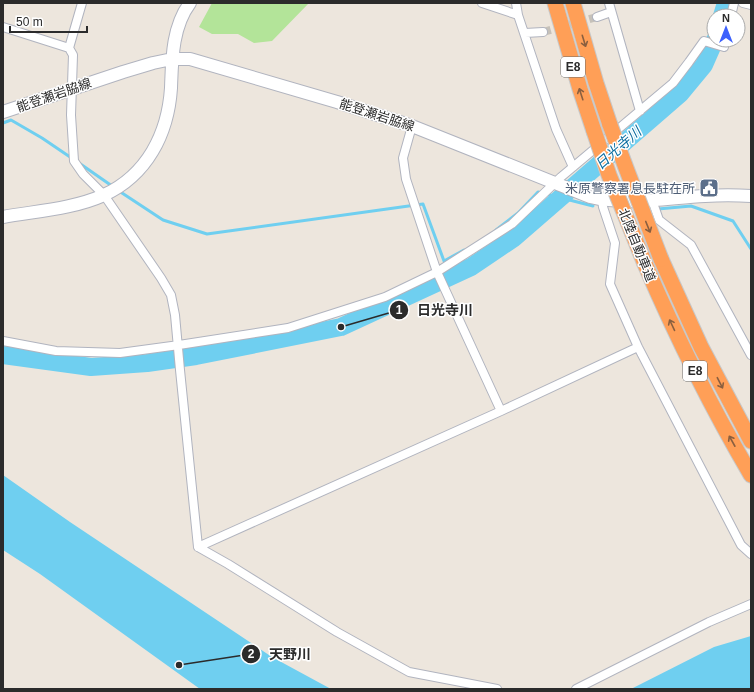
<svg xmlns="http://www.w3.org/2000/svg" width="754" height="692" viewBox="0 0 754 692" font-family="Arial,'Noto Sans JP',sans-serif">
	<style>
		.green { fill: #b3e499 }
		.water { fill: #6fcff0 }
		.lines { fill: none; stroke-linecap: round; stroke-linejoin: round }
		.stream { stroke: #6fcff0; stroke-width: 3 }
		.river { stroke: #6fcff0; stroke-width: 18 }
		.street-tunnel { stroke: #c6c1b9; stroke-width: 8; stroke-dasharray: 8 4; stroke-linecap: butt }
		.street-casing { stroke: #b1b4bf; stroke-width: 10 }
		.secondary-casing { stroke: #b1b4bf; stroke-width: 14 }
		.highway-casing { stroke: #c8c8c8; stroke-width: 17 }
		.street { stroke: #fff; stroke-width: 8 }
		.secondary { stroke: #fff; stroke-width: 12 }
		.highway { stroke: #ff9f57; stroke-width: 15 }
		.highway-bridge-casing { stroke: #c8c8c8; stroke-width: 17; stroke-linecap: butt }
		.highway-bridge { stroke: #ff9f57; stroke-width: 15 }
		.oneway { stroke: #8a5f3f }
		.labels { text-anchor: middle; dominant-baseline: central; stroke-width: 3; stroke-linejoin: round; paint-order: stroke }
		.shield { fill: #fff; stroke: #6b6b6b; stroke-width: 1 }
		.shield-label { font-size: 12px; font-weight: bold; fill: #2b2b2b }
		.street-label { font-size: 13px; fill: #2b2b2b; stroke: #fff }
		.service-label { font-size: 13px; fill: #4e5e75; stroke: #fff; text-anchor: end }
		.water-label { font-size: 14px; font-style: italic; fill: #0c6d9f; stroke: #fff }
		.leader { fill: none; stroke: #2b2b2b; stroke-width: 1.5 }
		.callout-dot { fill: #2b2b2b; stroke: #fff; stroke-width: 1.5 }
		.mark-label { font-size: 12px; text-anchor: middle; font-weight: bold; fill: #fff }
		.callout-label { font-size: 14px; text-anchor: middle; font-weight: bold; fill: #2b2b2b; stroke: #fff; stroke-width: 3; stroke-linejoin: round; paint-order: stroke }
	</style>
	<rect width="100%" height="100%" fill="#ede6dd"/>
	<path class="green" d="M212,3h97l-37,38 -18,2 -16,-9h-26l-13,-7z"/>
	<path class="water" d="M3,475l67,47 202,135 59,32h-131l-160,-115 -37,-24z
		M751,636v53h-120l83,-42z"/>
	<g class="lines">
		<path class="stream" d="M3,123l8,-3 31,18 31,21
			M79,163l33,23
			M119,191l44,29 44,14 216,-30 21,57 20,-11
			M658,209l33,-3 42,15 18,28
			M496,230l22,-17 20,-21 55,14"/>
		<path class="river" d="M722,16l4,-13
			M3,355l88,12 56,-4 49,-7 145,-29 130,-60 43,-29 166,-144 24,-29 11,-25"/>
		<path class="street-tunnel" d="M543,32l54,-15"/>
		<g class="street-casing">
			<path id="street" d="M482,3l36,12
				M516,3l2,12 38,114 17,38
				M609,3l31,108
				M743,3l8,2
				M731,16l3,-13
				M597,17l14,-5
				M3,27l66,21 4,7 -2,60 3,46 9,13 21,21 57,83 10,17 4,20 5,55 18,177 30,17 109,68 72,40 88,17
				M525,33l18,-1
				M69,48l13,-45
				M412,126l-9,32 3,21 31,93 64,139
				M602,200l1,7 12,36 -5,41 28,63 103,198 10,9
				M652,200l7,20 32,25 60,110
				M3,341l53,10 64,2 59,-8 109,-17 97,-31 52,-25 75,-48 49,-47 112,-94 16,-21 15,-21 20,6 1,-7
				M198,547l303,-136 137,-64
				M576,689l133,-67 42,-18"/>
		</g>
		<g class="secondary-casing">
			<path id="secondary" d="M3,112l120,-40 30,-9 19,-4h18l147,43 75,24 178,71c38,9 77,1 115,-1 15,-1 31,-1 46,0
				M3,217c33,-6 70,-8 101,-22 43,-20 64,-61 67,-107 1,-28 1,-61 19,-85"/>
		</g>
		<g class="highway-casing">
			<path id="highway" d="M555,3l25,86 14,42
				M573,3l23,80 14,42
				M661,259l40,88 50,94
				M645,264c31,72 66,143 106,211"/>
		</g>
		<use href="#street" class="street"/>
		<use href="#secondary" class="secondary"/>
		<use href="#highway" class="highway"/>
		<g class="highway-bridge-casing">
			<path id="highway-bridge" d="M610,125l16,43 35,91
				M594,131l15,44 36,89"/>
		</g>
		<use href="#highway-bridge" class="highway-bridge"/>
	</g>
	<defs><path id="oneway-shaft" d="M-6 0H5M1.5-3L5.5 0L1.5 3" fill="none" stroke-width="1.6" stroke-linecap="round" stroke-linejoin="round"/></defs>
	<g class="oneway">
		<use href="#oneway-shaft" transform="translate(584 41) rotate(73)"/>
		<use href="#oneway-shaft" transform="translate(581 94) rotate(-108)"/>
		<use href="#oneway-shaft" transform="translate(648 227) rotate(68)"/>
		<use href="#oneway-shaft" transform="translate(672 325) rotate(-115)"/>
		<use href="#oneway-shaft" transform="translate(720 383) rotate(63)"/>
		<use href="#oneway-shaft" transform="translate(732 441) rotate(-119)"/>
	</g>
	<defs>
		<g id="civic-square" transform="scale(1)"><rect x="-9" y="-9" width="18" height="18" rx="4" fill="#5c6f8a" stroke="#fff"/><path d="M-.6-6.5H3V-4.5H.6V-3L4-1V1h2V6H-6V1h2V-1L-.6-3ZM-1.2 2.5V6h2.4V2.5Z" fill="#fff"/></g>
	</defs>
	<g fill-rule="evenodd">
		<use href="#civic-square" x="709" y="188"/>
	</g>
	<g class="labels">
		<g class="shield">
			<rect x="561" y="57" width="24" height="20" rx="3"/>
			<rect x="683" y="361" width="24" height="20" rx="3"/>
		</g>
		<g class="shield-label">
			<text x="573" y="67">E8</text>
			<text x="695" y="371">E8</text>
		</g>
		<g class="street-label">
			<text transform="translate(54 95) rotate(-19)">能登瀬岩脇線</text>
			<text transform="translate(377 115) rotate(18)">能登瀬岩脇線</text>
			<text transform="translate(637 245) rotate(68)">北陸自動車道</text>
		</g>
		<g class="service-label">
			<text x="695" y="188">米原警察署息長駐在所</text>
		</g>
		<g class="water-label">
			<text transform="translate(618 148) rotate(-41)">日光寺川</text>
		</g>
	</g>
	<path class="leader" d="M341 327L399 310M179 665L251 654"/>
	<g class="callout-dot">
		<circle cx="341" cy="327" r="4"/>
		<circle cx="179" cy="665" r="4"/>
		<circle cx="399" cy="310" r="10"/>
		<circle cx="251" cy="654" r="10"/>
	</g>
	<g class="mark-label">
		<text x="399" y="314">1</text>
		<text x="251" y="658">2</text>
	</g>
	<g class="callout-label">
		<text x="445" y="315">日光寺川</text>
		<text x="290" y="659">天野川</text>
	</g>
	<rect width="754" height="692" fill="none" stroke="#2b2b2b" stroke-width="8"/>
	<g transform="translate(726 28)"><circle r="19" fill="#ffffff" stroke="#aaaaaa"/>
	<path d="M0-3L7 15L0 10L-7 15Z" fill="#3c60fc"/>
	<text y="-6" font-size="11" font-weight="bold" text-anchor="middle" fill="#2b2b2b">N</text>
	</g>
	<path d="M10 26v6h77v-6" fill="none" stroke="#2b2b2b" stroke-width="2"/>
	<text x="16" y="26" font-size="12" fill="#2b2b2b" stroke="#ffffff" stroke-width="3" paint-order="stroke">50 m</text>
</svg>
